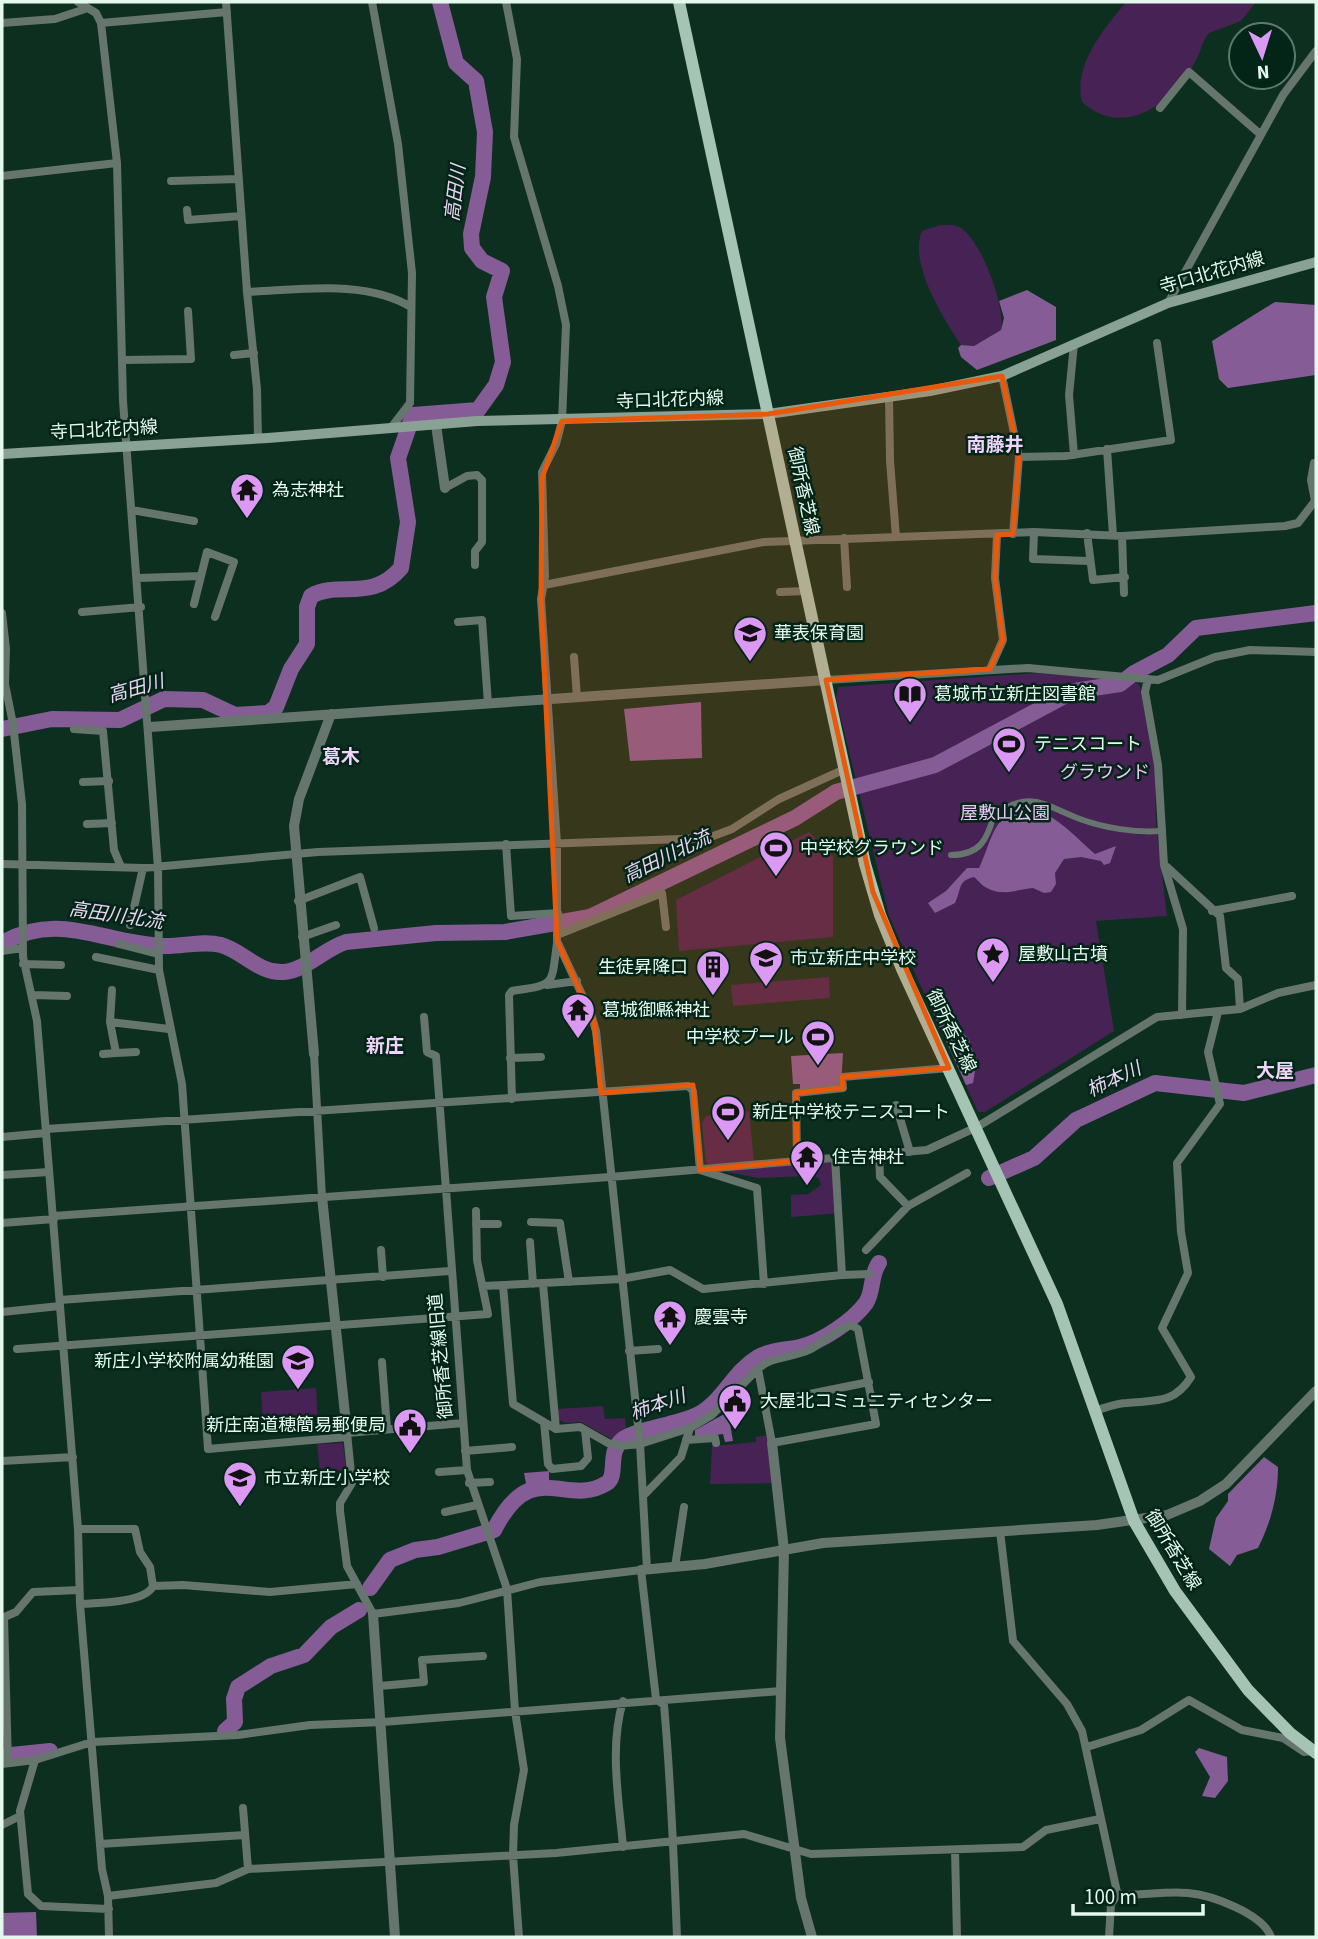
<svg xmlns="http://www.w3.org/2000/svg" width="1318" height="1939" viewBox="0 0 1318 1939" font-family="'Source Sans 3','Noto Sans JP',sans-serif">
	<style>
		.green { fill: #472254 }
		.water { fill: #855c95 }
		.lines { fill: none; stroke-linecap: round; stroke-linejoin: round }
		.river { stroke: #855c95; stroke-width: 16 }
		.pedestrian { stroke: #66756d; stroke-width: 6 }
		.minor { stroke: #66756d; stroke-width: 8 }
		.tertiary { stroke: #66756d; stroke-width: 10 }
		.secondary { stroke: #8aa295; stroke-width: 10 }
		.primary { stroke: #a5c4b4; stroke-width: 12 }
		.marked { fill: #e8590c; fill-opacity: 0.2; stroke: #e8590c; stroke-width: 5; stroke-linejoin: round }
		.labels { text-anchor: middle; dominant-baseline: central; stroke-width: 5; stroke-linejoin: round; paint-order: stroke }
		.street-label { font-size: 18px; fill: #e5f8ee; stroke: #022517 }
		.poi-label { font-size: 18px; fill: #e5f8ee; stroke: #022517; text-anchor: start }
		.park-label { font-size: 18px; fill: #eac6f7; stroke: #022517 }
		.water-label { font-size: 19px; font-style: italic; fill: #ebd3f4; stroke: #022517 }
		.neighbourhood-label { font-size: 19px; font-weight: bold; fill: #f0d4fb; stroke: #022517 }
	</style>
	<rect width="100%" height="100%" fill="#0c2f20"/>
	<path class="green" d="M1126,2h130l-15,19 -32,12c-7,8 -8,19 -14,29 -22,41 -71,78 -113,40 -9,-38 22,-73 44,-100z
		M940,225c5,0 12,-1 17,1 23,8 49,82 44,104l-27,16 -13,-1c-18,-27 -53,-83 -39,-114z
		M1036,673l100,8 4,6 15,81 1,56 11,92 -71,5 18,110 -129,81h-7l-89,-196 -53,-218 2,-11z
		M809,832l24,24v81l-154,14 -3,-51z
		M829,977l1,21 -97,8 -2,-21z
		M749,1111l5,51 -43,4 -5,-4 -4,-39 4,-7z
		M839,1160l3,53 -51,4v-22l17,-1 13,-9 -2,-7 -7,-2 -54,2 -32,-6 -1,-3z
		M316,1388l2,36 -7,1v7l-21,1 -1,-11 -26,2 -2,-32z
		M603,1406l2,13 20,-1 1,12 -15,9 -30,-17 -16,1 -7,-4v-10z
		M769,1435l6,48 -65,1 2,-38 44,-4v-5z
		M343,1443l4,35 -26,2 -4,-36z"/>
	<path class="water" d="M1027,290l29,17v33l-79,30 -16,-13 -3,-9 3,-3 13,1 27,-16 3,-12 -5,-17z
		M1275,302l41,3v70l-88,13 -9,-9 -7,-38z
		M701,702l1,56 -72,3 -6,-52z
		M1023,807c32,5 49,27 72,47l21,-8 -6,17 -6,2 -3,-4 -20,-4 -17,2 -9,14 1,11 -5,8 -7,1 -11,-5c-15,1 -30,9 -46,0 -5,-2 -8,-7 -13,-11 -17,4 -12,12 -19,26l-20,10 -7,-10 18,-12 21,-23h12c13,-27 13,-52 44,-61z
		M932,1010h5l32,29 5,18 -10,6 11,8 -2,12 -7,2z
		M843,1053l-2,34 -41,3v-6h-7l-2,-28z
		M728,1412l5,29 -8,1 -2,-8 -28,4v-8z
		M1264,1457l14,10c0,29 -7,55 -20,81l-21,7 -7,11 -21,-17 7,-31 12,-17v-7z
		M549,1471v11l-22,7 -3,-16z
		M1199,1748l28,9 1,24 -13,17 -13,-2 8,-19 -15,-25z
		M36,1912l1,25h-35v-24z"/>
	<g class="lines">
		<path class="river" d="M2,729l50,-10 68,1 44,-21 39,1 32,15 33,-2 8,-6 15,-38 16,-25v-37l4,-11c28,-16 60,7 90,-28l7,-46 -10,-64 15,-43 65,-5 18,-25 7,-23 -9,-65 8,-26 -20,-10 -10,-13 -1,-14 12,-57 2,-45 -9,-51 -20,-18 -16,-61
			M2,943c58,-33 102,1 161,3 19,1 39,-6 58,-1 22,6 38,29 63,27 22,-2 40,-23 62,-30l90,-9 69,-1 85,-15 205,-99 41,-26 99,-27 139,-74 46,-7 14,-11 34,-18 28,-27 120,-15
			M989,1178l45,-20 42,-38 79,-37 89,10 72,-18
			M370,1588l20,-28 25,-10 23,-3 56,-17c39,-76 71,-21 113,-47 11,-7 0,-31 15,-43 11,-10 54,-15 75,-25 26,-13 36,-43 61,-58 12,-7 29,-7 42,-10 21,-5 53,-26 66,-44 8,-12 4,-28 13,-40
			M225,1731l10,-9 -1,-23 4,-12 33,-21 33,-11 27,-28 28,-17
			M2,1756l48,-5"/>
		<path class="pedestrian" d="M988,806l6,9c37,-26 49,-10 86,4 24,9 56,14 81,12
			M951,855c29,0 36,-15 43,-40"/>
		<path class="minor" d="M78,2l18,11 5,10 16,140 6,238 35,467 1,102 23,114 26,365 139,-12
			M226,2l21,290 10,97 1,50
			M372,2l26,142 14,129 -2,130 -20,26
			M506,2l11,57 -3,78 44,149 8,39 -4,96 -6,23 -14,28 3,105 -4,22 16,245v97l34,73 5,17 44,413 7,125
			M2,23l53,-4 33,-11
			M101,23l126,-11
			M1160,108l29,-36 71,62
			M2,176l115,-13
			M171,181l67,-2
			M187,210l1,10 53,-4
			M247,292c52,-2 118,-13 164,15
			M1168,303l115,-208 33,-44
			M1074,344l-5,51 5,60
			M234,355l20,-2
			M123,360l68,-1 -3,-48
			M1002,376l17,81 -6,77
			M889,396l1,65 6,76
			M1107,449l6,86
			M1019,457l46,-1 106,-16 -14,-97
			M445,488l22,-12 10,-1 5,5v62l-7,9v14
			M132,510l62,11
			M1034,532l-1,27 56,2
			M1087,533l6,47 32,-3
			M1122,536l2,57
			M844,538l3,49
			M138,578l63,-2
			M544,585l220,-43 270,-10 88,4 163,-10 13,-3 17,-22 -4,-21 3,-17
			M780,592l26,-1
			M194,604l13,-52 27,10 -19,55
			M82,612l59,-5
			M2,613l4,36 -1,35 8,40 9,80 1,153 14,64 41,508 2,75 22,265 6,27 1,41
			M458,622l24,-2 6,84
			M574,657l3,40
			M990,669l13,-29 -8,-62 2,-43
			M1148,679l-3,13 13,73 6,100 19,64 -1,86
			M826,680l202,-12 130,12 57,-23 35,-7 66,2
			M74,729l29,2 11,119 7,17
			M83,782l26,-1
			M87,824l25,-1
			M506,844l5,72 47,-3
			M2,864l141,4 175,-16 390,-14 24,-9 47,-30 66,-30
			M1167,867l53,49 6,52 12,11 2,30
			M298,901l62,-24 14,51
			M1212,911l80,-15
			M130,925l13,-57
			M557,935l105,-42 4,34
			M302,937l34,-12
			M119,944l39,10
			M2,951l20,-3
			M96,957l63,13
			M23,964l38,1
			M547,985l30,-4
			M112,990l-2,32 59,7
			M33,995l34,1
			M424,1017l3,35 9,4 31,414 40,119 8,122 9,59 -10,55 -1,31 6,81
			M110,1022l6,31 20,-1
			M103,1054l13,-1
			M314,1054l8,143
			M510,1058l31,-1
			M512,1099l-3,-104 3,-4c44,-7 39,-4 45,-48
			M896,1105l14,47
			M46,1129l642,-43 5,5 7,79 57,18 7,96
			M2,1137l44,-4
			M879,1155l1,22 28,29
			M797,1161l-1,-68 47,-5 -1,-11 107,-9
			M2,1175l47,-3
			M53,1216l557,-39 317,-27 50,-23 180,-110 83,-8 38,-16 38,-8
			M531,1222l29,1 9,59
			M2,1223l52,-4
			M476,1224h22
			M530,1242l3,42
			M381,1250l2,27
			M866,1250l42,-44 59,-33
			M842,1275l28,-1
			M543,1284l13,145
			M503,1285l10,119 43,25 24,-2 28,16 12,3 20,-2 50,-16 22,-13 46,-46 14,74 104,-19 -18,-95 -7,-4c-16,5 -27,17 -42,25 -17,8 -38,6 -51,19
			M483,1286l138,-7 49,-9 33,19 139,-14 -7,-117
			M60,1300l390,-29
			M2,1312l58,-6
			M17,1349l471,-35 -11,-54 -1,-49
			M629,1351l29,-2
			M382,1362l5,67
			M765,1403l104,-21
			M1094,1411c11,-3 23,-8 33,-8 29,-3 47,1 64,-26l-29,-49 26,-55 -7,-41 -4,-69 43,-59 -12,-52 10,-40
			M544,1422l4,42 4,5 29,-3 7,-8 -3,-28
			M463,1423l-116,10 5,50 -12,20v8l7,55 26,48 86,-11 81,-21 101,-12 15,129 8,6c7,77 10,155 13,232
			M686,1440l29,-2 1,5
			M465,1451l47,-4
			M2,1461l71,-4
			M439,1472l28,-2
			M469,1483l21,-1
			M645,1494l36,-37 9,-29
			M445,1512l32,-7
			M78,1529h57l5,23 10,15 3,19 30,-1 87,7 87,-8
			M1000,1531l13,110 54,63 15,27 35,161 5,3c22,0 45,-4 66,-2 24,2 75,21 83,44
			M675,1567l9,-60
			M80,1604c17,-1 65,-1 73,-18
			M2,1618l14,-6 17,-20 46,-2
			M4,1618l4,145
			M380,1686l44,-4 -2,-22 61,-4
			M1087,1747l54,-17 48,-30 53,30 41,8 21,14 8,-1
			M35,1760l-15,51 8,83 13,12 68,3
			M2,1764l33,-4 57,-18 146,-7 72,-10 73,-3 398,-31
			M243,1808l5,61
			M2,1825l18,-9
			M100,1844l145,-9
			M623,1847c-4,-47 -14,-100 0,-146
			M955,1850l2,87
			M108,1896l108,-13 32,-14 308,-16 188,-19 67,20 212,-7 23,-17 54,-11
			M1109,1937l2,-33 8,-11"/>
		<path class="tertiary" d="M436,425l9,63
			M150,727l676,-47
			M314,1054l-20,-228 5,-27 32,-85
			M322,1197l25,236
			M772,1443l12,107 -4,188 21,160 11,39
			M641,1570l64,-6 118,-21 274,-18 70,-10 33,-14 26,-17 90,-93
			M373,1614l22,323"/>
		<path class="secondary" d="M2,454l266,-16 209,-17 291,-7 162,-23 72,-15 166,-73 148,-41"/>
		<path class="primary" d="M679,2l186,862 15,51 22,54 155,335 77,217 41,70 73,99 42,43 26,20"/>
	</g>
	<path class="marked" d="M1002,376l17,81 -6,77 -16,1 -2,43 8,62 -13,29 -164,11 47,212 76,176 -107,9 1,11 -47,5 1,68 -97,9 -7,-85 -92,8 -7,-71 -37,-81 -16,-342 1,-121 20,-57 206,-7z"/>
	<defs>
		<g id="temple-pin" transform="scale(1.75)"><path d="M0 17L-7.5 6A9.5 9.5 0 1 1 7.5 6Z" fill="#dc99f4" stroke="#022517"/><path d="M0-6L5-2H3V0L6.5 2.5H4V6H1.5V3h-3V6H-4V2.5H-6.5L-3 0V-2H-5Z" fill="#111"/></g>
		<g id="school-pin" transform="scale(1.75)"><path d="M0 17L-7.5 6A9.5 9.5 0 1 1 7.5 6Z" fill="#dc99f4" stroke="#022517"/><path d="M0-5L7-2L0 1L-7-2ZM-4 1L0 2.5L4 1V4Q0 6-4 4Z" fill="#111"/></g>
		<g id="library-pin" transform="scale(1.75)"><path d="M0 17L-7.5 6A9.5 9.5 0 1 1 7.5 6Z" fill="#dc99f4" stroke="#022517"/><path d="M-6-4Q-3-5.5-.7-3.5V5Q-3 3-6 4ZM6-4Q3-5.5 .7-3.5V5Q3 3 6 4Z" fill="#111"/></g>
		<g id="stadium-pin" transform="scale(1.75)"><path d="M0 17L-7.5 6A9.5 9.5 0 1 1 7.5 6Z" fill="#dc99f4" stroke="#022517"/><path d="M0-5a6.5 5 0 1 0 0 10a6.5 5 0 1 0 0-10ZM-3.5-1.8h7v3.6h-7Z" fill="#111"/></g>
		<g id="sight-pin" transform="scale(1.75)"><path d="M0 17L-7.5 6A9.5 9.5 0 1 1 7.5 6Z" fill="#dc99f4" stroke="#022517"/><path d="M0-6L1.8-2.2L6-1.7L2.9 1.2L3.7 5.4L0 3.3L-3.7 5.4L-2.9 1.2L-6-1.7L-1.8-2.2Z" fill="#111"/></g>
		<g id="building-pin" transform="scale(1.75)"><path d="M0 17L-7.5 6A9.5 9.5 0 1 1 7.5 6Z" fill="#dc99f4" stroke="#022517"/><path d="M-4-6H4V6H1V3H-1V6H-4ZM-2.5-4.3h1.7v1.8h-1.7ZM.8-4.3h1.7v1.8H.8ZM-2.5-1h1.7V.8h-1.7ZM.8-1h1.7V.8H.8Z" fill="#111"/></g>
		<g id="civic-pin" transform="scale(1.75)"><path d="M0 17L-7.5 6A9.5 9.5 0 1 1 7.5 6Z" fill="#dc99f4" stroke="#022517"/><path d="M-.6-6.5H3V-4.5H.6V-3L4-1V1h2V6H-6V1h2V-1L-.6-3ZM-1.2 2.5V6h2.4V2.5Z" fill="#111"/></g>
	</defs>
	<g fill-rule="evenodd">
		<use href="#temple-pin" x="247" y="490"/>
		<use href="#school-pin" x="750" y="633"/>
		<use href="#library-pin" x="910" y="694"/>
		<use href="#stadium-pin" x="1009" y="744"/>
		<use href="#stadium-pin" x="776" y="848"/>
		<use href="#sight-pin" x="993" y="954"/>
		<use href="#school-pin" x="766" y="958"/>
		<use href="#building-pin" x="713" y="967"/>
		<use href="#temple-pin" x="578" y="1010"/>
		<use href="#stadium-pin" x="818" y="1037"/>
		<use href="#stadium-pin" x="728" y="1112"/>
		<use href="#temple-pin" x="807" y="1157"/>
		<use href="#temple-pin" x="670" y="1317"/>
		<use href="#school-pin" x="298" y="1361"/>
		<use href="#civic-pin" x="735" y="1401"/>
		<use href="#civic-pin" x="410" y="1425"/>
		<use href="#school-pin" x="240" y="1478"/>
	</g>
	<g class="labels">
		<g class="street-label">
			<text transform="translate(1212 273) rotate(-16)">寺口北花内線</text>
			<text transform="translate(670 400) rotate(-2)">寺口北花内線</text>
			<text transform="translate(104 430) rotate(-3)">寺口北花内線</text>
			<text transform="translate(803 491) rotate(78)">御所香芝線</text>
			<text transform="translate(951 1031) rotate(64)">御所香芝線</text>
			<text transform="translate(441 1356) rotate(-95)">御所香芝線旧道</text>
			<text transform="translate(1173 1550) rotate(59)">御所香芝線</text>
		</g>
		<g class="poi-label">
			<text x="272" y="490">為志神社</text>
			<text x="774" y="633">華表保育園</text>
			<text x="934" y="694">葛城市立新庄図書館</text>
			<text x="1034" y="744">テニスコート</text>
			<text x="800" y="848">中学校グラウンド</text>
			<text x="1018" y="954">屋敷山古墳</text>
			<text x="790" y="958">市立新庄中学校</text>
			<text x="688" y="967" text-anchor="end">生徒昇降口</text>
			<text x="602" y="1010">葛城御縣神社</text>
			<text x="794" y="1037" text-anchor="end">中学校プール</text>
			<text x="752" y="1112">新庄中学校テニスコート</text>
			<text x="832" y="1157">住吉神社</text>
			<text x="694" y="1317">慶雲寺</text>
			<text x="274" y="1361" text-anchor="end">新庄小学校附属幼稚園</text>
			<text x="760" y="1401">大屋北コミュニティセンター</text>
			<text x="386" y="1425" text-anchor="end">新庄南道穂簡易郵便局</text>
			<text x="264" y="1478">市立新庄小学校</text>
		</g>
		<g class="park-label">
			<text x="1105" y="772">グラウンド</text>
			<text x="1005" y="813">屋敷山公園</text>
		</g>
		<g class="water-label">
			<text transform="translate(456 193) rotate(-83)">高田川</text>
			<text transform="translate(136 689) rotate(-16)">高田川</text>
			<text transform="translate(667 857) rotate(-26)">高田川北流</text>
			<text transform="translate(116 916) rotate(8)">高田川北流</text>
			<text transform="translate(1114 1080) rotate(-25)">柿本川</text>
			<text transform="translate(658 1405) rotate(-19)">柿本川</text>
		</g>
		<g class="neighbourhood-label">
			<text x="995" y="445">南藤井</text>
			<text x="341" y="757">葛木</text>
			<text x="385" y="1046">新庄</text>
			<text x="1275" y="1071">大屋</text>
		</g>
	</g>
	<rect width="1318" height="1939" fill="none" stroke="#e5f8ee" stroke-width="7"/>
	<g transform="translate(1262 56) rotate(176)"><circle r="33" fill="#022517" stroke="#5d796d" stroke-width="2"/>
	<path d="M0-5L12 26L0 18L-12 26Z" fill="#dc99f4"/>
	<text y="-10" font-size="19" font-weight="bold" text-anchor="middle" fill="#e5f8ee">N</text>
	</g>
	<path d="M1073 1904v10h130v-10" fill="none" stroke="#e5f8ee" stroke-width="3.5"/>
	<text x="1084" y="1904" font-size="21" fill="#e5f8ee" stroke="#022517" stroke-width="5" paint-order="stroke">100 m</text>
</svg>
